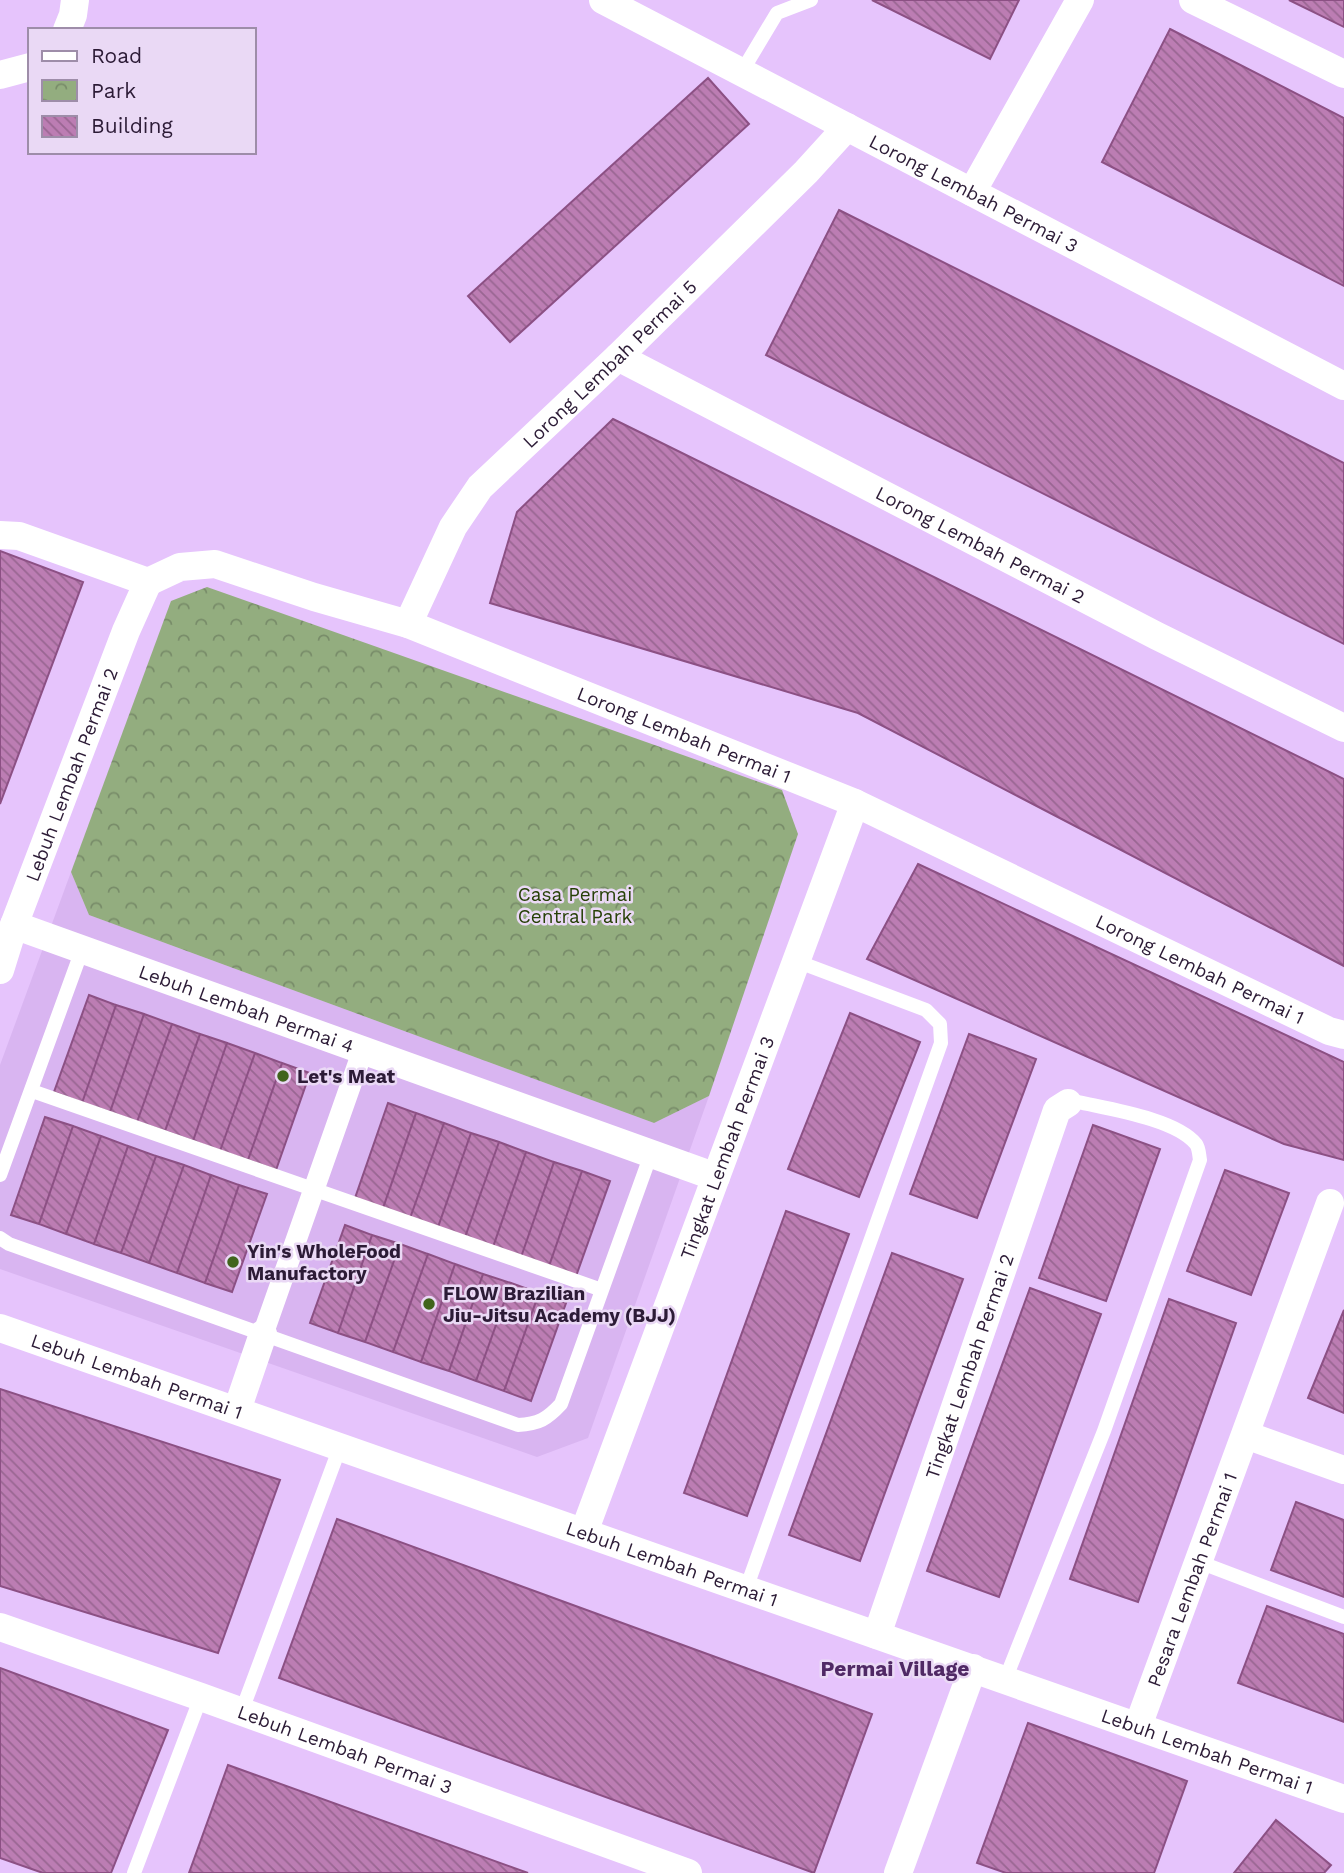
<svg xmlns="http://www.w3.org/2000/svg" width="1344" height="1873" viewBox="0 0 1344 1873" font-family="'Work Sans',sans-serif">
	<style>
		.built { fill: #d9b5f1 }
		.park { fill: url(#park-crowns) }
		.building { fill: url(#building-back-hatch); stroke: #8c5084; stroke-width: 2 }
		.lines { fill: none; stroke-linecap: round; stroke-linejoin: round }
		.service { stroke: #fff; stroke-width: 14 }
		.pedestrian { stroke: #fff; stroke-width: 21 }
		.minor { stroke: #fff; stroke-width: 28 }
		.poi-dot { fill: #40641c; stroke: #ead9f5; stroke-width: 2.5 }
		.labels { text-anchor: middle; dominant-baseline: central; stroke-width: 5; stroke-linejoin: round; paint-order: stroke }
		.street-label { font-size: 19px; fill: #2c1b36; stroke: #ead9f5 }
		.park-label { font-size: 19px; fill: #264006; stroke: #ead9f5 }
		.poi-label { font-size: 19px; font-weight: bold; fill: #2c1b36; stroke: #ead9f5; text-anchor: start }
		.neighbourhood-label { font-size: 21px; font-weight: bold; fill: #502965; stroke: #ead9f5 }
	</style>
	<defs>
		<pattern id="park-crowns" width="20" height="18" patternUnits="userSpaceOnUse" patternTransform="scale(1.75)"><rect width="20" height="18" fill="#93ad7f"/><path d="M2 6a3 3 0 1 1 6 0M12 15a3 3 0 1 1 6 0" fill="none" stroke="#788c69"/></pattern>
		<pattern id="building-back-hatch" width="6" height="6" patternUnits="userSpaceOnUse" patternTransform="scale(1.75)"><rect width="6" height="6" fill="#bc7db3"/><path d="M-1 5l2 2M0 0l6 6M5-1l2 2" fill="none" stroke="#996692"/></pattern>
	</defs>
	<rect width="100%" height="100%" fill="#e6c4fc"/>
	<path class="built" d="M71,872l18,43 565,208 55,-27 -121,342 -51,19 -537,-188v-204z"/>
	<path class="park" d="M207,587l575,203 16,44 -89,262 -55,27 -565,-208 -18,-43 100,-271z"/>
	<path class="building" d="M872,0h147l-29,59z
		M1289,0h55v27z
		M1170,29l174,89v168l-242,-124z
		M708,78l41,46 -239,218 -42,-46z
		M839,210l505,253v181l-578,-289z
		M613,419l731,360v187l-486,-253 -368,-110 27,-91z
		M0,551l83,31 -83,222z
		M918,864l426,198v98l-60,-16 -417,-185z
		M89,995l27,10 -34,98 -28,-11z
		M116,1005l28,9 -34,98 -28,-9z
		M850,1013l70,29 -61,155 -71,-28z
		M144,1014l28,10 -35,98 -27,-10z
		M172,1024l28,10 -35,97 -28,-9z
		M200,1034l27,9 -34,98 -28,-10z
		M969,1034l67,25 -59,159 -67,-24z
		M227,1043l28,10 -35,98 -27,-10z
		M255,1053l27,10 -34,97 -28,-9z
		M282,1063l28,10 -34,97 -28,-10z
		M388,1103l28,10 -34,98 -28,-10z
		M416,1113l28,10 -35,98 -27,-10z
		M45,1117l28,9 -34,98 -28,-9z
		M444,1123l27,10 -34,97 -28,-9z
		M1093,1125l67,24 -54,152 -67,-23z
		M73,1126l28,10 -35,98 -27,-10z
		M471,1133l28,9 -35,98 -27,-10z
		M101,1136l27,10 -34,98 -28,-10z
		M499,1142l27,10 -34,98 -28,-10z
		M128,1146l28,10 -35,97 -27,-9z
		M526,1152l28,10 -34,98 -28,-10z
		M156,1156l28,9 -35,98 -28,-10z
		M554,1162l28,9 -34,98 -28,-9z
		M184,1165l27,10 -34,98 -28,-10z
		M1225,1170l64,23 -38,102 -64,-24z
		M582,1171l28,10 -35,98 -27,-10z
		M211,1175l28,10 -34,98 -28,-10z
		M239,1185l28,9 -35,98 -27,-9z
		M786,1211l63,23 -102,282 -63,-23z
		M345,1225l27,10 -34,98 -28,-10z
		M372,1235l28,9 -35,98 -27,-9z
		M400,1244l28,10 -35,98 -28,-10z
		M892,1253l71,26 -103,282 -71,-26z
		M428,1254l27,10 -34,98 -28,-10z
		M455,1264l28,10 -34,97 -28,-9z
		M483,1274l28,9 -35,98 -27,-10z
		M511,1283l28,10 -35,98 -28,-10z
		M1030,1288l71,26 -102,283 -72,-26z
		M539,1293l27,10 -35,98 -27,-10z
		M1169,1299l67,24 -98,279 -68,-23z
		M1344,1310v103l-36,-15z
		M0,1389l280,91 -62,173 -218,-67z
		M1296,1502l48,18v77l-73,-27z
		M337,1519l535,195 -58,159 -535,-195z
		M1267,1606l77,28v88l-106,-39z
		M0,1668l168,62 -57,143h-68l-43,-15z
		M1028,1723l159,58 -33,92h-148l-29,-10z
		M228,1765l300,108h-339z
		M1276,1820l55,45 -7,8h-90z"/>
	<g class="lines">
		<path class="service" d="M741,73l36,-60 34,-13
			M32,1091l570,199
			M0,1175l82,-225
			M0,1238l9,6 509,181c21,-1 29,-6 43,-21l90,-250
			M1199,1562l145,55
			M746,1589l195,-546 -1,-19 -14,-14 -130,-49
			M1005,1680l99,-249 96,-271c-1,-6 -1,-12 -4,-16 -20,-25 -87,-35 -118,-42l-10,1
			M241,1713l99,-266
			M134,1873l67,-176"/>
		<path class="pedestrian" d="M263,1334l100,-284"/>
		<g class="minor">
			<path id="s1" d="M603,0l741,386"/>
			<path d="M1193,0l151,74"/>
			<path d="M67,30l6,-15 2,-15"/>
			<path d="M0,75l30,-8"/>
			<path d="M972,192l108,-192"/>
			<path id="s2" d="M618,357l539,279 187,92"/>
			<path id="s3" d="M0,535l19,1 129,46 32,-15 35,-3 99,33 94,27 447,179 474,228 15,4"/>
			<path id="s4" d="M408,624l45,-97 27,-40 138,-130 188,-185 41,-45"/>
			<path id="s5" d="M14,925l702,252"/>
			<path id="s6" d="M0,970l14,-45 112,-294 22,-49"/>
			<path id="s7" d="M0,1328l1344,471"/>
			<path d="M237,1410l26,-76"/>
			<path d="M1246,1435l98,35"/>
			<path id="s8" d="M584,1532l271,-729"/>
			<path id="s9" d="M0,1627l201,70 487,176"/>
			<path id="s10" d="M877,1635l180,-525 11,-7"/>
			<path id="s11" d="M1138,1726l192,-523"/>
			<path d="M898,1873l75,-205"/>
		</g>
	</g>
	<g class="poi-dot">
		<circle cx="283" cy="1076" r="7"/>
		<circle cx="233" cy="1262" r="7"/>
		<circle cx="429" cy="1304" r="7"/>
	</g>
	<g class="labels">
		<g class="street-label">
			<text stroke="none"><textPath href="#s1" startOffset="418">Lorong Lembah Permai 3</textPath></text>
			<text stroke="none"><textPath href="#s4" startOffset="334">Lorong Lembah Permai 5</textPath></text>
			<text stroke="none"><textPath href="#s2" startOffset="408">Lorong Lembah Permai 2</textPath></text>
			<text stroke="none"><textPath href="#s3" startOffset="726">Lorong Lembah Permai 1</textPath></text>
			<text stroke="none"><textPath href="#s6" startOffset="208">Lebuh Lembah Permai 2</textPath></text>
			<text stroke="none"><textPath href="#s3" startOffset="1293">Lorong Lembah Permai 1</textPath></text>
			<text stroke="none"><textPath href="#s5" startOffset="247">Lebuh Lembah Permai 4</textPath></text>
			<text stroke="none"><textPath href="#s8" startOffset="410">Tingkat Lembah Permai 3</textPath></text>
			<text stroke="none"><textPath href="#s10" startOffset="284">Tingkat Lembah Permai 2</textPath></text>
			<text stroke="none"><textPath href="#s7" startOffset="145">Lebuh Lembah Permai 1</textPath></text>
			<text stroke="none"><textPath href="#s7" startOffset="712">Lebuh Lembah Permai 1</textPath></text>
			<text stroke="none"><textPath href="#s11" startOffset="156">Pesara Lembah Permai 1</textPath></text>
			<text stroke="none"><textPath href="#s9" startOffset="366">Lebuh Lembah Permai 3</textPath></text>
			<text stroke="none"><textPath href="#s7" startOffset="1279">Lebuh Lembah Permai 1</textPath></text>
		</g>
		<g class="park-label">
			<text x="575" y="894">Casa Permai<tspan x="575" dy="22">Central Park</tspan></text>
		</g>
		<g class="poi-label">
			<text x="297" y="1076">Let's Meat</text>
			<text x="247" y="1251">Yin's WholeFood<tspan x="247" dy="22">Manufactory</tspan></text>
			<text x="443" y="1293">FLOW Brazilian<tspan x="443" dy="22">Jiu-Jitsu Academy (BJJ)</tspan></text>
		</g>
		<g class="neighbourhood-label">
			<text x="895" y="1668">Permai Village</text>
		</g>
	</g>
	<rect x="28" y="28" width="228" height="126" fill="#ead9f5" stroke="#9e8da9" stroke-width="2"/>
	<rect x="42" y="51" width="35" height="10" fill="#ffffff" stroke="#9e8da9" stroke-width="2"/>
	<text x="91" y="63" font-size="21" fill="#2c1b36">Road</text>
	<rect x="42" y="80" width="35" height="21" fill="url(#park-crowns)" stroke="#9e8da9" stroke-width="2"/>
	<text x="91" y="98" font-size="21" fill="#2c1b36">Park</text>
	<rect x="42" y="116" width="35" height="21" fill="url(#building-back-hatch)" stroke="#9e8da9" stroke-width="2"/>
	<text x="91" y="133" font-size="21" fill="#2c1b36">Building</text>
</svg>
